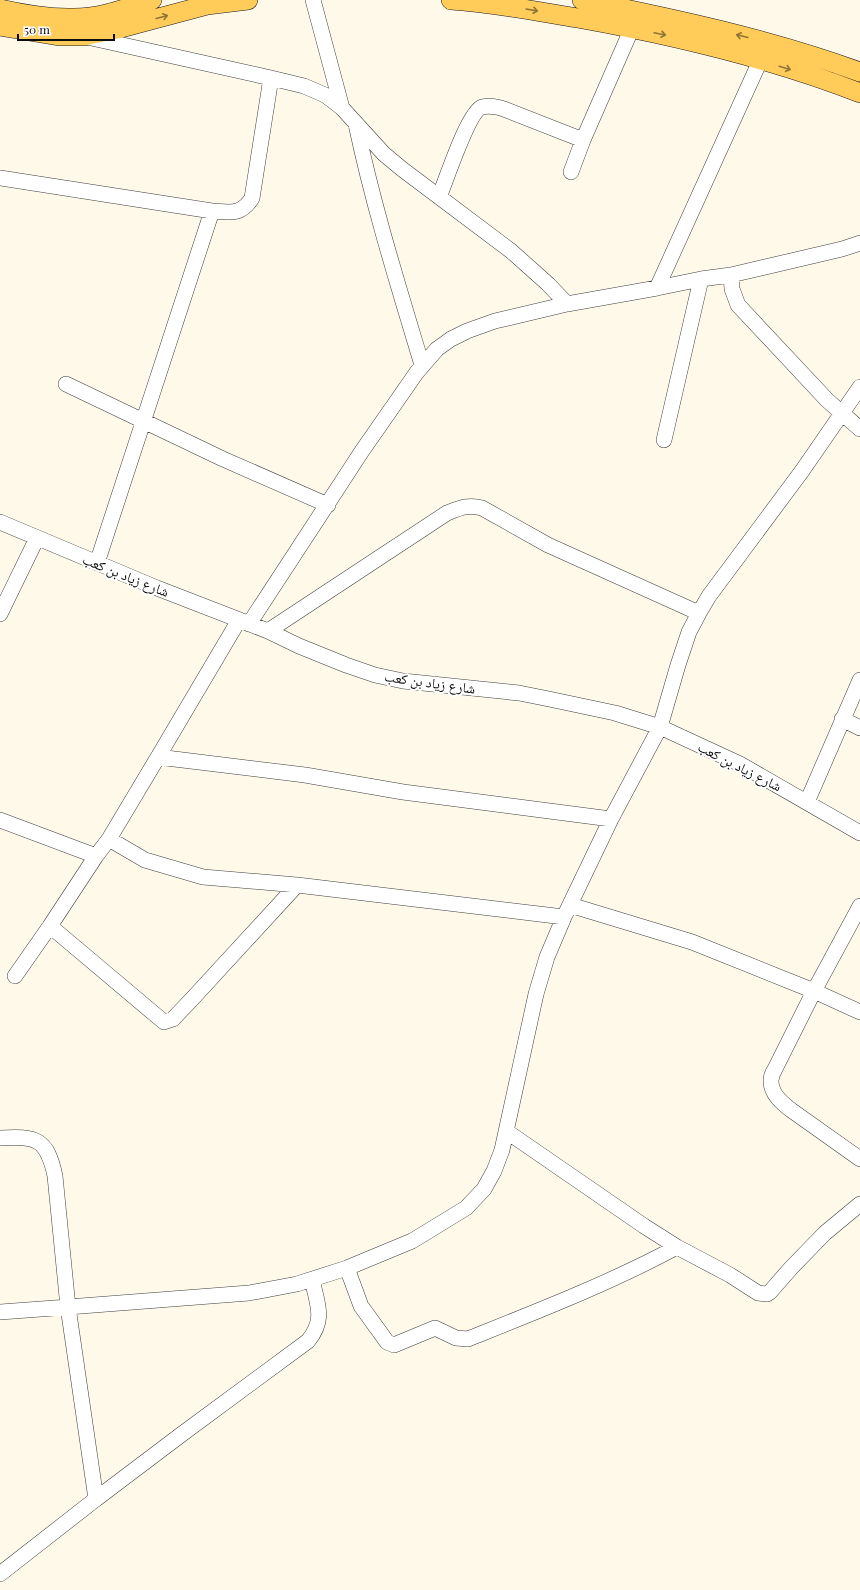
<svg xmlns="http://www.w3.org/2000/svg" width="860" height="1590" viewBox="0 0 860 1590" font-family="'Playfair Display','Noto Naskh Arabic',serif">
	<style>
		.lines { fill: none; stroke-linecap: round; stroke-linejoin: round }
		.minor-casing { stroke: #3e3e3e; stroke-width: 16 }
		.major-casing { stroke: #1c1c1c; stroke-width: 20 }
		.minor { stroke: #fff; stroke-width: 15 }
		.major { stroke: #ffcb59; stroke-width: 19 }
		.oneway { stroke: #917536 }
		.labels { text-anchor: middle; dominant-baseline: central; stroke-width: 4; stroke-linejoin: round; paint-order: stroke }
		.street-label { font-size: 14px; fill: #0b0b0b; stroke: #fff }
	</style>
	<rect width="100%" height="100%" fill="#fff9e9"/>
	<g class="lines">
		<g class="minor-casing">
			<path id="minor" d="M313,0l29,108
				M87,37l184,41 33,8 21,9 17,13 42,46 18,15 109,82 37,33 19,20
				M356,124c17,81 42,161 66,241
				M571,172l12,-32 49,-112
				M0,178l212,33c18,1 29,5 40,-13l19,-120
				M439,197c7,-16 29,-85 43,-90 8,-2 15,0 22,2l79,31
				M731,275l1,14 6,16 89,95 33,29
				M657,288l103,-227
				M66,384l157,75 105,46
				M664,440l37,-161
				M0,522l157,66 111,43 31,15 47,19 29,10 28,6 116,12 30,6 66,14 45,14 80,37 120,69
				M97,563l115,-352
				M0,614l37,-76
				M249,624l113,-173 55,-79 20,-23 14,-10 16,-8 28,-10 72,-17 90,-16 44,-9 30,-4 111,-26 18,-6
				M268,631l179,-118c13,-5 22,-9 35,-5l66,37 151,68
				M842,719l18,9
				M158,757l147,18 98,17 208,27
				M807,802l53,-122
				M0,820l96,36 13,-17 49,-82 81,-137
				M109,839l36,21 58,17 94,8 267,32
				M96,856l-46,70 114,96 9,-3 20,-21 104,-113
				M570,905l122,37 122,49 46,21
				M860,906l-46,85 -39,78c-2,3 -4,8 -4,12 0,13 11,22 20,29l69,49
				M15,976l35,-50
				M506,1131l138,95 33,21 53,28 28,18 9,1 3,-2 21,-24 34,-35 35,-29
				M0,1138c36,-2 47,0 55,38l13,131 -68,5
				M347,1268l14,38 26,36 7,3 41,-17 21,10 12,1c70,-28 142,-56 209,-92
				M96,1499l86,-65 126,-93c18,-22 9,-37 4,-62
				M0,1574l96,-75 -28,-192 181,-14 48,-9 50,-16 65,-27 54,-33 18,-19 10,-18 8,-21 34,-156 11,-37 17,-40 47,-98 49,-92 18,-62 11,-33 10,-19 10,-17 93,-125 58,-84"/>
		</g>
		<g class="major-casing">
			<path id="major" d="M451,0c43,3 84,11 126,18 95,17 193,40 283,75
				M582,0c93,19 188,39 278,72
				M0,9c24,5 49,10 74,9 27,0 53,-10 78,-18
				M0,26l59,10h25l33,-7 90,-24 41,-5"/>
		</g>
		<use href="#minor" class="minor"/>
		<use href="#major" class="major"/>
	</g>
	<defs><path id="oneway-shaft" d="M-6 0H5M1.5-3L5.5 0L1.5 3" fill="none" stroke-width="1.6" stroke-linecap="round" stroke-linejoin="round"/></defs>
	<g class="oneway">
		<use href="#oneway-shaft" transform="translate(532 10) rotate(10)"/>
		<use href="#oneway-shaft" transform="translate(162 17) rotate(-15)"/>
		<use href="#oneway-shaft" transform="translate(660 34) rotate(12)"/>
		<use href="#oneway-shaft" transform="translate(742 36) rotate(-166)"/>
		<use href="#oneway-shaft" transform="translate(785 68) rotate(17)"/>
	</g>
	<g class="labels">
		<g class="street-label">
			<text transform="translate(126 575) rotate(22)">شارع زياد بن كعب</text>
			<text transform="translate(430 682) rotate(8)">شارع زياد بن كعب</text>
			<text transform="translate(740 766) rotate(27)">شارع زياد بن كعب</text>
		</g>
	</g>
	<path d="M18 34v6h96v-6" fill="none" stroke="#0b0b0b" stroke-width="2"/>
	<text x="24" y="34" font-size="12" fill="#0b0b0b" stroke="#ffffff" stroke-width="3" paint-order="stroke">50 m</text>
</svg>
